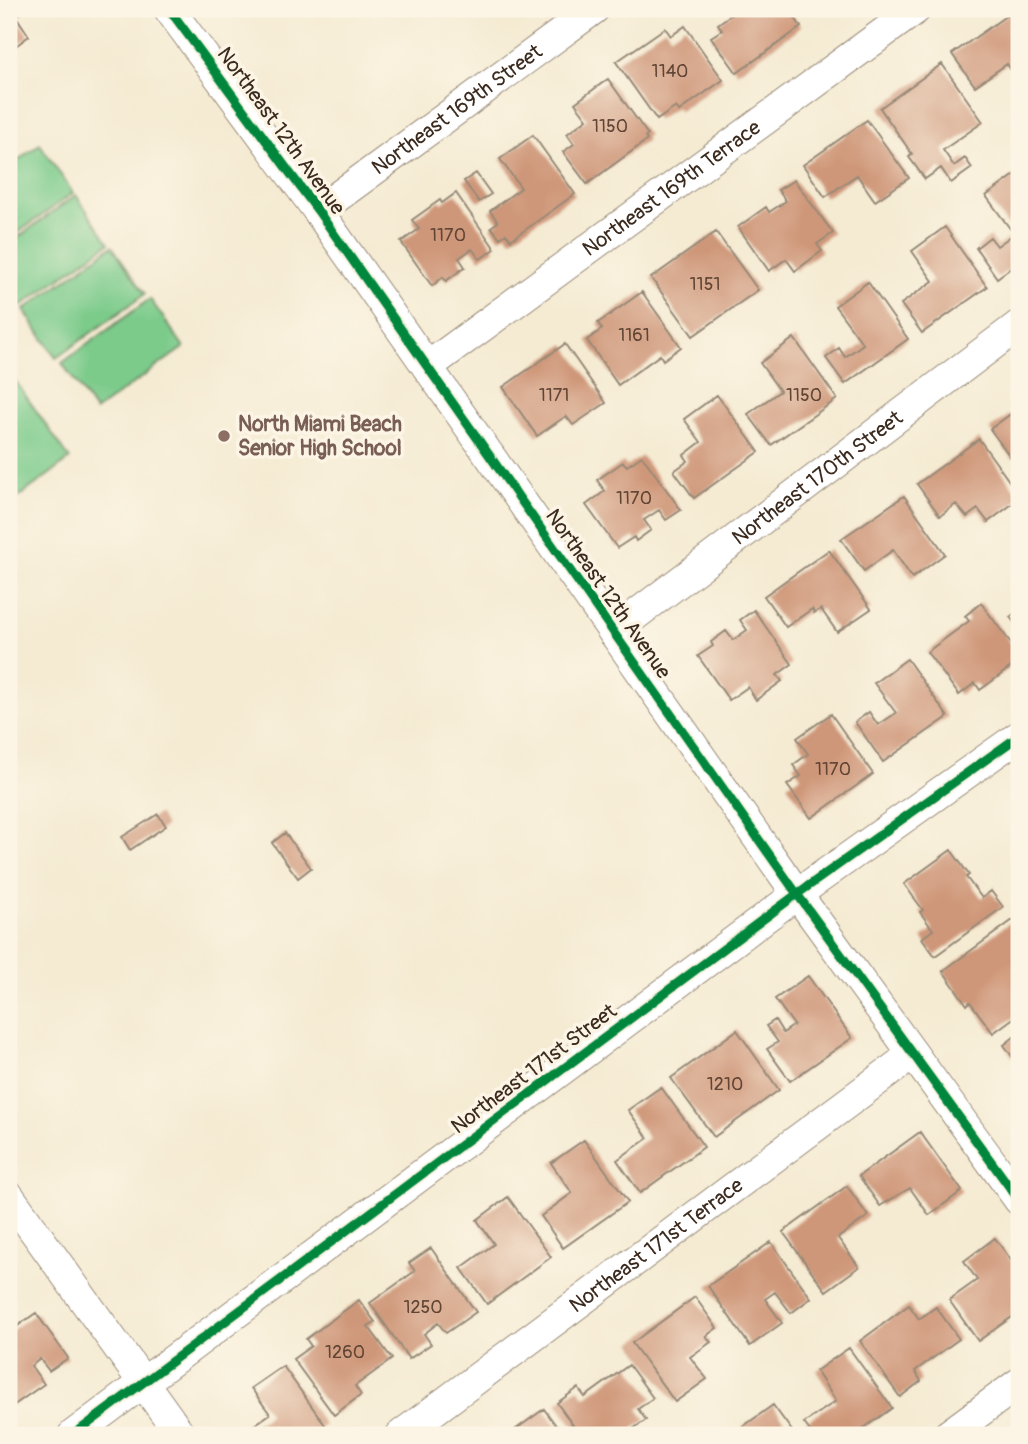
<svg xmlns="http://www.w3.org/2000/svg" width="1028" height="1444" viewBox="0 0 1028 1444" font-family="Pangolin,sans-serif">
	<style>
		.green { fill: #7ccb8b; stroke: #5c7a54; stroke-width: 2 }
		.building { fill: #cf9779 }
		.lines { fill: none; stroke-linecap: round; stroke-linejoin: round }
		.minor-casing { stroke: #988a78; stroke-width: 32 }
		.minor { stroke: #fff; stroke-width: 30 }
		.cycleway-casing { stroke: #fcf5e5; stroke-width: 13 }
		.cycleway { stroke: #00873e; stroke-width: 9 }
		.education-dot { fill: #8d6e63; stroke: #fcf5e5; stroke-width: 2.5 }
		.labels { text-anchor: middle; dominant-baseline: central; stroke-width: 7; stroke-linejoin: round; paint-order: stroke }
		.number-label { font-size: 18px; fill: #604535 }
		.street-label { font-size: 21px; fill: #3b2a1e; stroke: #fcf5e5 }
		.education-label { font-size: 21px; font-weight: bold; fill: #785e54; stroke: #fcf5e5; text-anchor: start }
	</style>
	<rect width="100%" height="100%" fill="#fcf5e5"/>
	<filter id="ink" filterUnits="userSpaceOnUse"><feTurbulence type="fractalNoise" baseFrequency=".0143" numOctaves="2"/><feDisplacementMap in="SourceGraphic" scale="14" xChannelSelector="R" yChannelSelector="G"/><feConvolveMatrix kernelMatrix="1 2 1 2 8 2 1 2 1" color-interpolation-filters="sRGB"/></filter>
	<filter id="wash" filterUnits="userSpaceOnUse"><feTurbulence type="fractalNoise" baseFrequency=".00686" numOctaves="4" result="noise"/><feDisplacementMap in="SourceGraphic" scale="28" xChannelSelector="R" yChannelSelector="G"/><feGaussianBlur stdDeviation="1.57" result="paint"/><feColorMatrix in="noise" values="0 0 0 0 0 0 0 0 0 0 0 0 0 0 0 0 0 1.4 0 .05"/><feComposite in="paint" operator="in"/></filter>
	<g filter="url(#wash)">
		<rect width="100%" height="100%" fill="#f5ebd3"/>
		<path class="green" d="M40,144l33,49 -64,46v-72z
			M76,195l33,48 -88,63 -12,-18v-44z
			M112,246l33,48 -89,64 -32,-48z
			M150,299l34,48 -89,64 -33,-48z
			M9,372l61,87 -61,45z"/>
		<g id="blocks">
			<path class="building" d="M9,9h18l-11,7 13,20 -20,15z
				M729,9h60l12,18 -64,46 -26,-36 11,-7 -4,-6 14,-10z
				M1013,11l2,3 4,-2v69l-12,-17 -32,22 -23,-32z
				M685,26l38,54 -44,31 -3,-4 -19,13 -41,-58 49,-34 6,8z
				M942,64l41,58 -40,28 11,16 11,-8 7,10 -21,15 -10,-15 -16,11 -16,-22 3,-3 -32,-46z
				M608,79l40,56 -3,2 2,3 -60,44 -24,-32 11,-8 -7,-10 20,-15 -12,-16z
				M867,120l42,58 -34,23 -18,-26 -32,22 -22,-32z
				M533,135l42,59 -64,46 -5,-6 -6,4 -9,-11 7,-5 -8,-11 31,-23 -21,-29z
				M1019,172v90l-22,16 -21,-30 14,-11 7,9 17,-12 -28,-38z
				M476,173l15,21 -12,8 -15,-21z
				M794,180l39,53 -16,11 5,7 -27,20 -9,-12 -17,12 -31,-44 28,-20 3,5 17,-11 -8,-11z
				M456,193l39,56 -15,10 -8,-10 -13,9 6,9 -19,14 -3,-4 -11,9 -31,-44 18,-13 -7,-9 28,-20 2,3z
				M945,227l42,60 -65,46 -21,-29 32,-23 -21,-30z
				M716,232l42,58 -65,46 -42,-58z
				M868,282l40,57 -63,45 -19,-26 13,-10 6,9 18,-13 -28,-38z
				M642,292l39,55 -18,13 -3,-5 -42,30 -31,-45 15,-11 -4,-6z
				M794,338l43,61 -66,46 -23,-31 32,-23 -20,-28z
				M565,344l41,59 -33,22 -7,-9 -29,20 -34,-49z
				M717,395l42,57 -65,46 -20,-27 14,-10 -4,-6 17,-13 -17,-23z
				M1019,408v46l-7,5 -22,-30z
				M979,439l40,56v4l-31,23 -10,-13 -11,8 -11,-13 -16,12 -23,-32z
				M642,456l39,54 -15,10 -7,-10 -15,10 7,10 -15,11 -2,-4 -17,11 -31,-43 19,-14 -8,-11 26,-18 4,4z
				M904,496l41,58 -33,24 -19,-28 -29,21 -23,-32z
				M829,550l42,59 -34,23 -16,-23 -7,4 -2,-4 -26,18 -22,-31z
				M981,603l38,51v7l-39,29 -5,-7 -16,12 -32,-43 42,-31 -4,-5z
				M754,610l38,54 -15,11 5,6 -26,19 -8,-13 -19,13 -31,-44 15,-10 -2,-4 15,-11 7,9 14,-10 -7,-10z
				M1019,610v19l-9,-12z
				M907,659l41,58 -65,45 -28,-40 14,-10 9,13 18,-12 -22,-30z
				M831,714l42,60 -62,44 -24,-33 14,-9 -8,-11 15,-11 -11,-16z
				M158,814l8,12 -36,24 -8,-13z
				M285,833l26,35 -13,10 -26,-35z
				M951,850l18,25 -3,2 16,21 9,-7 12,16 -68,49 -13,-18 11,-8 -13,-18 3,-2 -19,-26z
				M1013,920l6,9v85l-26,19 -23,-31 -3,3 -24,-34z
				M808,976l44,62 -62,43 -23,-32 11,-7 -12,-16 9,-6 8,13 11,-8 -19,-26z
				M737,1030l42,60 -65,47 -43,-59z
				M1019,1033v33l-15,-21z
				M661,1087l43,60 -64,46 -23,-33 31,-22 -20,-28z
				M920,1132l42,59 -33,24 -19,-27 -30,18 -21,-30z
				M584,1140l44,62 -65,46 -22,-32 31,-23 -21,-30z
				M847,1186l21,30 -30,22 21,29 -33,24 -43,-59z
				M508,1197l43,60 -64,47 -26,-36 33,-24 -17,-24z
				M995,1238l24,33v41l-41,29 -29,-41 28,-20 -13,-19z
				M771,1242l40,56 -20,15 -16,-21 -10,7 17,24 -32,23 -42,-60z
				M431,1248l45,64 -30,21 -8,-10 -14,11 7,10 -22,15 -39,-56 45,-32 -6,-8z
				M695,1297l22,31 -11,8 5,6 -21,15 17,22 -32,23 -43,-59z
				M359,1300l16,22 -7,4 24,33 -37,27 6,9 -27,20 -41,-56 18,-13 -5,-7z
				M909,1305l10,14 17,-12 23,32 -44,32 6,10 -21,16 -40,-56z
				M36,1313l32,45 -19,13 -9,-12 -9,7 13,18 -30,21 -5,-7v-66z
				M849,1348l43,60 -38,27h-41l-9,-12 32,-22 -20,-30z
				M629,1365l24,33 -15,11 8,11 -22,15h-44l-23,-32 21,-15 7,9z
				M283,1366l42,59 -14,10h-71l30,-21 -19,-26z
				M773,1405l22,30h-49l-5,-7z
				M544,1409l19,26h-55z"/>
		</g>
	</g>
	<g filter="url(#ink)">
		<use href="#blocks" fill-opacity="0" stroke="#988a78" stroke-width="2"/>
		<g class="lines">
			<g class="minor-casing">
				<g id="minor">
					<path d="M169,9l149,202 479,683 222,306"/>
					<path id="s1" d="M318,211l276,-202"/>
					<path id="s2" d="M427,367l489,-358"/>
					<path id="s3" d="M613,632l406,-307"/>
					<path d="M9,1196l172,239"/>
					<path d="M73,1435l724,-541 222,-158"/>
					<path id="s4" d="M401,1435l512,-381"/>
					<path d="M948,1435l71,-52"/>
				</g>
			</g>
			<use href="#minor" class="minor"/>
			<g class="cycleway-casing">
				<path id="cycleway" d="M169,9l149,202 479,683 222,306
					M73,1435l724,-541 222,-158"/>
			</g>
			<use href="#cycleway" class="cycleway"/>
		</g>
	</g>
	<circle class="education-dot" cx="224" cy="436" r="7"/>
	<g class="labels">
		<g class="number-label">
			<text x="670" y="71">1140</text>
			<text x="610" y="126">1150</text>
			<text x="448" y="235">1170</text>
			<text x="705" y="284">1151</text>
			<text x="634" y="335">1161</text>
			<text x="554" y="395">1171</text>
			<text x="804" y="395">1150</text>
			<text x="634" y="498">1170</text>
			<text x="833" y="769">1170</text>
			<text x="725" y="1084">1210</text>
			<text x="423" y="1307">1250</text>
			<text x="345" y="1352">1260</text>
		</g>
		<g class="street-label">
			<text stroke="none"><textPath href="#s1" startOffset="172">Northeast 169th Street</textPath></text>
			<text transform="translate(281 131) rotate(54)">Northeast 12th Avenue</text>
			<text stroke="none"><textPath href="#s2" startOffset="303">Northeast 169th Terrace</textPath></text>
			<text stroke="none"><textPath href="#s3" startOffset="256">Northeast 170th Street</textPath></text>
			<text transform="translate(608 594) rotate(55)">Northeast 12th Avenue</text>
			<text transform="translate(534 1069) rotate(-37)">Northeast 171st Street</text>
			<text stroke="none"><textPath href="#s4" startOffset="318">Northeast 171st Terrace</textPath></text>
		</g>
		<g class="education-label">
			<text x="238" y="424">North Miami Beach<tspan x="238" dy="24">Senior High School</tspan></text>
		</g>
	</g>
	<rect width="1028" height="1444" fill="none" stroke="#fcf5e5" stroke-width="35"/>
</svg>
